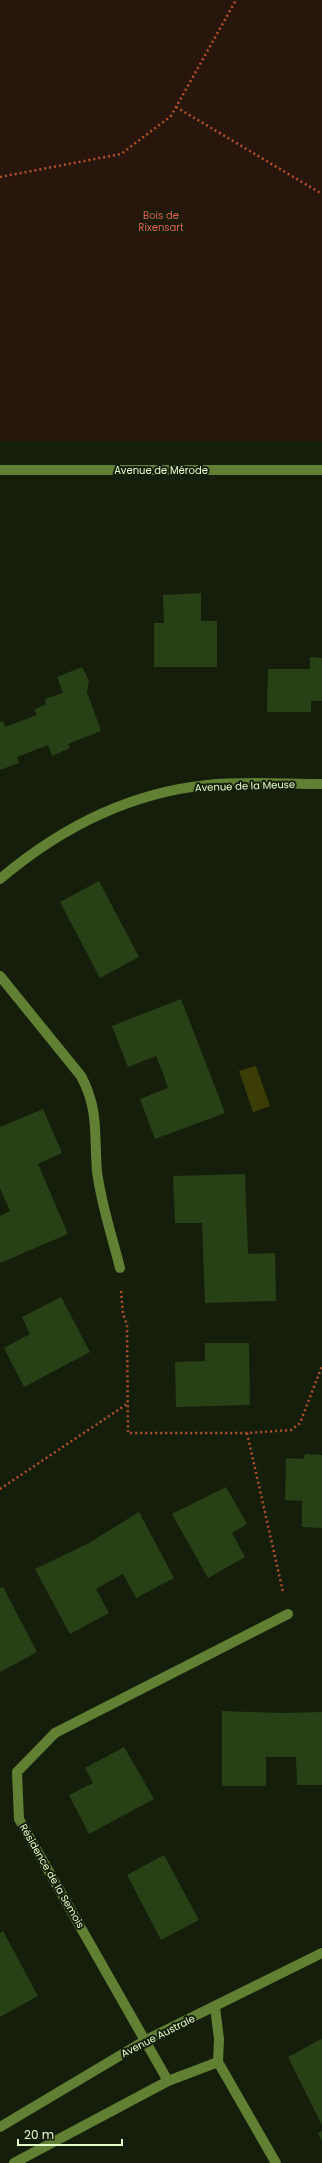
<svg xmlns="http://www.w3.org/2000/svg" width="322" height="2163" viewBox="0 0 322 2163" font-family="Poppins,sans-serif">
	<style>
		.green { fill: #28160d }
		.water { fill: #3c3c06 }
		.building { fill: #284016 }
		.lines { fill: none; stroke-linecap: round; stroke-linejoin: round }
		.path { stroke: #b55126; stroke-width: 2.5; stroke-dasharray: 2 3; stroke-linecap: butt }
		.minor { stroke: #618033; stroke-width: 10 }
		.labels { text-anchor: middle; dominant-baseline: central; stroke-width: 4; stroke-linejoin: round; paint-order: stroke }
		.park-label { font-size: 10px; fill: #e55e4e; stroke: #141e0b }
		.street-label { font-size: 10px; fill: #e5ffc8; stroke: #141e0b }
	</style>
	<rect width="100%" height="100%" fill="#141e0b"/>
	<path class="green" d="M0,0h322v441h-322z"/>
	<path class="water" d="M256,1066l14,40 -17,6 -14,-41z"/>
	<path class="building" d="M201,593v28h16v46h-63v-44h10l-1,-28z
		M310,657l12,1v43h-11v11h-44l1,-43h42z
		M82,667l7,14 -2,11 14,39 -33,13 2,4 -18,8 -4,-11 -31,12 2,6 -19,7v-48l3,-1 2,6 32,-12 -3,-5 12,-6 -1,-5 18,-6 -6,-16z
		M99,881l40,76 -39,21 -40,-76z
		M181,999l44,114 -70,26 -15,-40 28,-11 -6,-17 -6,-15 -28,11 -16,-41z
		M43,1109l19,44 -24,11 30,70 -68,29v-47l10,-5 -10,-23v-61z
		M245,1174l3,80 27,-1 1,48 -71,2 -3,-80h-27l-2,-47z
		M61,1297l29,55 -66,35 -20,-39 26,-14 -8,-17z
		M205,1343h44l1,62 -74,2 -1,-45 30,-1z
		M305,1454l17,1v73l-20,-1v-26l-17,-1 1,-42 18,1z
		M226,1487l21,37 -15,9 13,24 -37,21 -36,-64z
		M139,1512l35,66 -38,20 -13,-24 -15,8 -12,7 13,24 -39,21 -35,-65 54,-26z
		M3,1587l34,65 -37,20v-84z
		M222,1711l60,2 40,-1v73h-25l-1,-28h-30v29h-44z
		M124,1747l30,52 -65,35 -20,-39 24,-12 -8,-15z
		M164,1855l35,65 -38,20 -34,-65z
		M3,1931l35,65 -38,21v-84z
		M321,2039l1,1v85l-34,-68z
		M322,2131v10l-4,-8z"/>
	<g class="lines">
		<path class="path" d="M176,107l146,87
			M0,177l121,-23 50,-38 65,-116
			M121,1291l2,23 4,11 1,108h119l44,-3 9,-7 22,-57
			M247,1433l36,159
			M0,1489l127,-85"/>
		<path class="minor" d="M0,470h322
			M0,879c59,-50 129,-86 207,-94 38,-4 77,-1 115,-1
			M0,976l81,100c18,33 13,59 16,95 4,33 15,65 23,97
			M215,2007l4,32 -1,23 58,101
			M168,2081l-149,-262 -2,-47 38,-39 233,-119
			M0,2127l146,-87 176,-87
			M14,2163l154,-82 50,-19"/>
	</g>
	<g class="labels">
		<g class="park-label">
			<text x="161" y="215">Bois de<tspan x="161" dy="12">Rixensart</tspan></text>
		</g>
		<g class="street-label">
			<text x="161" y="470">Avenue de Mérode</text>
			<text transform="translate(245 786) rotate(-2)">Avenue de la Meuse</text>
			<text transform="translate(52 1876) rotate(60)">Résidence de la Semois</text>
			<text transform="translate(158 2036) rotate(-27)">Avenue Australe</text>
		</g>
	</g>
	<path d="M18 2139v6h104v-6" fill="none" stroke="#e5ffc8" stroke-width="2"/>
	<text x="24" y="2139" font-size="12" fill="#e5ffc8" stroke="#141e0b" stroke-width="3" paint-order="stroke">20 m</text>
</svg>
